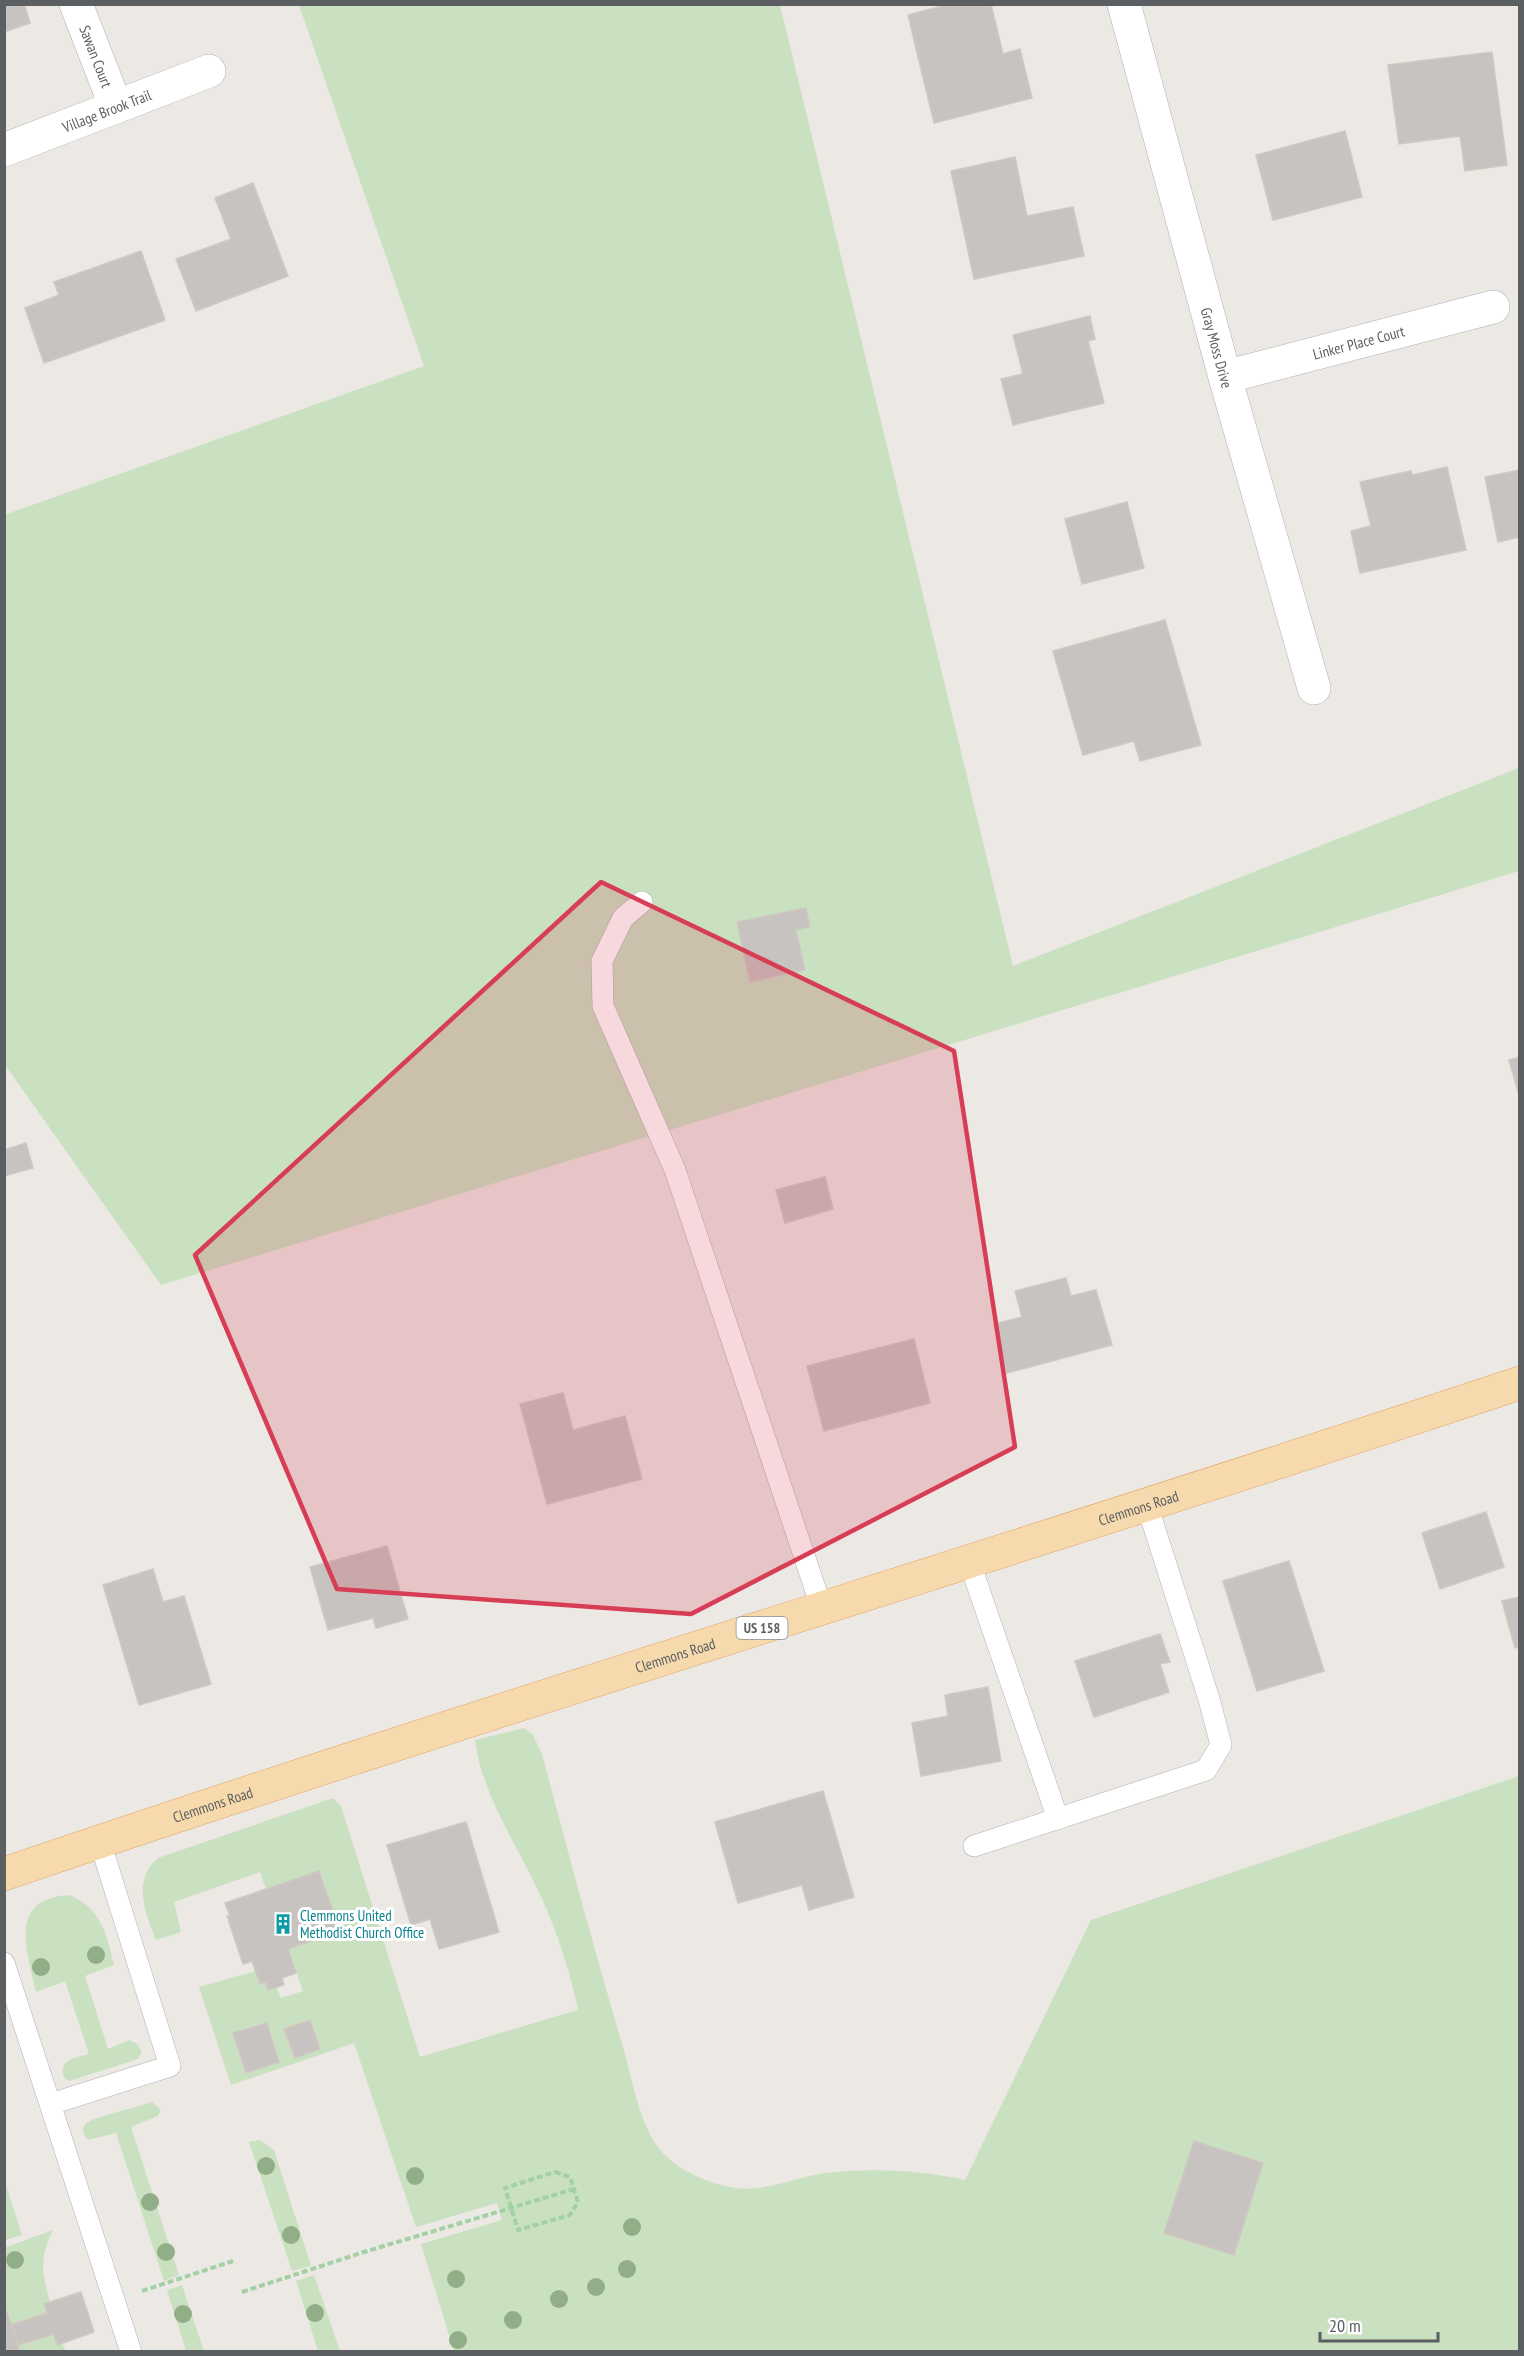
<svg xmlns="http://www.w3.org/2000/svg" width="1524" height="2356" viewBox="0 0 1524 2356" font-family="'PT Sans Narrow',sans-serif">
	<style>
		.green { fill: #c9e1c1 }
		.building { fill: #c7c3c0; stroke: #d0c8c2; stroke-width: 1.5 }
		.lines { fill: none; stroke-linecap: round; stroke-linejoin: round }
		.service-casing { stroke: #aeb1b4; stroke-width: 22 }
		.minor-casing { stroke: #aeb1b4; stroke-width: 34 }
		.primary-casing { stroke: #e2a365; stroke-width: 34 }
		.path { stroke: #a4d0a6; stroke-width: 4; stroke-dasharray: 6 3; stroke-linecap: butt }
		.service { stroke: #fff; stroke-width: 21 }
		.minor { stroke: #fff; stroke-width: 33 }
		.primary { stroke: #f6daad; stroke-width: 33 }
		.tree { fill: #92ae88 }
		.marked { fill: #d73e55; fill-opacity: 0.2; stroke: #d73e55; stroke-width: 4.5; stroke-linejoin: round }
		.labels { text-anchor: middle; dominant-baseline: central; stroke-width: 6; stroke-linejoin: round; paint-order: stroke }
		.shield { fill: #fff; stroke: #8c8f91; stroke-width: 1.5 }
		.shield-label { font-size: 14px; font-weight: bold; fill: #5b5f62 }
		.street-label { font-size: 15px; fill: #5b5f62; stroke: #fff }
		.culture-label { font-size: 15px; fill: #0d838f; stroke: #fff; text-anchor: start }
	</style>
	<rect width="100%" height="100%" fill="#ece8e3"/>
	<path class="green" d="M299,5h481l233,961 506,-198v103l-1358,414 -156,-220 -1,-550 420,-149z
		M524,1728l9,7 9,19c26,98 52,196 81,293 10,33 16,80 40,106 17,19 48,31 73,35 29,4 60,-11 89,-15 48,-5 93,-3 140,7l126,-260 428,-144v575h-1065l-33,-107 81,-24 -5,-17 -81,24 -62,-184 -123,42 -32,-98 57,-16 4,13 6,-2 2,7 8,-2 5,11 22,-7 -15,-42 52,-18 -20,-60 -54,18 -6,-17 -86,30 7,30 -25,8c-11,-27 -24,-60 2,-82l175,-60 8,8 79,251 158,-47c-9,-45 -26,-93 -47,-134 -22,-43 -50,-88 -56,-136z
		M69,1895c31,11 38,40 45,70l-29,11 23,73 21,-9 7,3 6,8 -4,8 -69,22 -5,-3c-6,-19 11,-20 25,-24l-24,-73 -29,11c-9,-41 -29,-93 33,-97z
		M152,2102l9,8 -3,6 -27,11 48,148 -15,6 -48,-148 -28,7c-5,-6 -6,-9 -3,-16l9,-5z
		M260,2140l14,10 37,116 -19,5 -43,-129z
		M4,2179l18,56 -17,5h-1z
		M53,2230c-14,29 -11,42 -3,72l-6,2 3,9 -36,12 -6,-21 -1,-56z
		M314,2275l26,76h-22l-22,-70z
		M182,2285l22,66h-18l-19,-61z
		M54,2334l8,9 4,8h-46l-2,-6z"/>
	<path class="building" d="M4,4h20l6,19 -26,9z
		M950,4h41l12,50 17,-5 12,49 -98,25 -26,-108z
		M1492,52l15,113 -42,6 -5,-35 -61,8 -11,-79z
		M1345,131l17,66 -89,23 -17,-65z
		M1015,157l12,59 46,-9 11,49 -110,23 -23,-108z
		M253,183l35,93 -92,35 -20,-52 55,-20 -16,-41z
		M141,251l24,69 -121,43 -19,-55 34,-13 -5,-13z
		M1090,316l5,23 -7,2 16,62 -91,22 -12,-46 22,-5 -10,-39z
		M1447,467l19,83 -106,23 -9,-42 20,-5 -11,-44 51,-11 1,4z
		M1520,470v67l-22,5 -13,-65z
		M1127,502l17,66 -62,16 -17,-65z
		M1165,620l36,125 -61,16 -6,-20 -51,14 -30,-104z
		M806,908l4,19 -14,3 9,40 -55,12 -13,-60z
		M1520,1057v42l-11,-39z
		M26,1143l7,25 -29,8v-26z
		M825,1177l8,32 -48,14 -9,-33z
		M1066,1278l5,18 25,-6 16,55 -105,28 -13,-49 28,-7 -7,-26z
		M914,1339l16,64 -106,28 -17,-65z
		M563,1393l10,37 52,-14 17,63 -95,25 -27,-100z
		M1486,1512l18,55 -64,22 -18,-56z
		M387,1546l21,73 -32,9 -3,-10 -45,12 -18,-63z
		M1289,1561l35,110 -67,20 -34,-110z
		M153,1569l10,33 21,-6 27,88 -72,21 -36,-120z
		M1520,1597v49l-5,2 -13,-47z
		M1160,1634l10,28 -10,2 9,28 -75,25 -19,-56z
		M988,1687l13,74 -80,15 -9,-53 36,-7 -3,-21z
		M823,1791l31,106 -45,13 -7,-25 -64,18 -23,-81z
		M466,1822l33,110 -60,17 -9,-30 -19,6 -24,-80z
		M319,1871l21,60 -52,18 8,24 -14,5 2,7 -16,5 -2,-8 -6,2 -8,-23 -9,3 -16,-48h3l-5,-13z
		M310,2020l10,29 -25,9 -11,-29z
		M267,2023l12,39 -33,11 -13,-40z
		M1194,2141l69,22 -29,92 -70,-22z
		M81,2292l13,40 -37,13 -3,-11 -36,11 -7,-20 36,-12 -3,-9z
		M4,2304l11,32 5,16h-16z"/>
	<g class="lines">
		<g class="service-casing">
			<path id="service" d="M642,902l-19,16 -21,43 1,45 72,164 147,439
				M969,1561l89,258
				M974,1846l232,-76 15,-25 -12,-46 -62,-194
				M4,1963l127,389
				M51,2104l119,-38 -70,-224"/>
		</g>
		<g class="minor-casing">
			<g id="minor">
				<path id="s1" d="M76,4l40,103"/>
				<path id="s2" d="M1124,4l101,373 89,311"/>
				<path id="s3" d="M4,150l205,-79"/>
				<path id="s4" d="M1225,377l268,-70"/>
			</g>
		</g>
		<g class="primary-casing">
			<g id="primary">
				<path id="s5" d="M4,1874c503,-171 1012,-323 1516,-491"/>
			</g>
		</g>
		<path class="path" d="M555,2172l15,5 8,25 -8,13 -52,15 -13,-42z
			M142,2291l91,-30
			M242,2292l122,-40 210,-63"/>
		<use href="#service" class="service"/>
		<use href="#minor" class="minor"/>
		<use href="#primary" class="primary"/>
	</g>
	<g class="tree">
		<circle cx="96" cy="1955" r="9"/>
		<circle cx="41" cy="1967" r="9"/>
		<circle cx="266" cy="2166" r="9"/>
		<circle cx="415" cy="2176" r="9"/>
		<circle cx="150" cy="2202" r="9"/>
		<circle cx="632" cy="2227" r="9"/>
		<circle cx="291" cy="2235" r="9"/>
		<circle cx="166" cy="2252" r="9"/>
		<circle cx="15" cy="2260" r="9"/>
		<circle cx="627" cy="2269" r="9"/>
		<circle cx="456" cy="2279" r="9"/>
		<circle cx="596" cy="2287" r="9"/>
		<circle cx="559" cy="2299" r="9"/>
		<circle cx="315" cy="2313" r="9"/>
		<circle cx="183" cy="2314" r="9"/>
		<circle cx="513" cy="2320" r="9"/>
		<circle cx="458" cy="2340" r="9"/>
	</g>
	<path class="marked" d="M601,882l353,169 61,396 -324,167 -354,-25 -142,-334z"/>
	<defs>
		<g id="building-bare" transform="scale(1.62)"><path d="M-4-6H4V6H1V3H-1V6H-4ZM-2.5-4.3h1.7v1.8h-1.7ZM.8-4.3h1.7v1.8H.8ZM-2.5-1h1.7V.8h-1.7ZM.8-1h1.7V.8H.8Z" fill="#0f9aa8" stroke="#fff" stroke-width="2.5" paint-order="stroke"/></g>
	</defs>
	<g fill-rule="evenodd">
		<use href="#building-bare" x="283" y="1924"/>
	</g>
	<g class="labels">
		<rect class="shield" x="736.5" y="1617" width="51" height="22" rx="4.5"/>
		<g class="shield-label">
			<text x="762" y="1628">US 158</text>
		</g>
		<g class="street-label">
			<text stroke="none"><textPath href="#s1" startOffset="56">Sawan Court</textPath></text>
			<text stroke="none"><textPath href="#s3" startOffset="110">Village Brook Trail</textPath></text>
			<text stroke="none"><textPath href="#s4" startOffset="138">Linker Place Court</textPath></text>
			<text stroke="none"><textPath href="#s2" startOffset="356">Gray Moss Drive</textPath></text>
			<text stroke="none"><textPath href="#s5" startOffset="1192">Clemmons Road</textPath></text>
			<text stroke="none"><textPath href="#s5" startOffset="706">Clemmons Road</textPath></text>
			<text stroke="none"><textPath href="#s5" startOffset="220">Clemmons Road</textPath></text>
		</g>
		<g class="culture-label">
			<text x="300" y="1915">Clemmons United<tspan x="300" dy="17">Methodist Church Office</tspan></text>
		</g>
	</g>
	<rect width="1524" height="2356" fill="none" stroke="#5b5f62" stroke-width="12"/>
	<path d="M1320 2332v9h118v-9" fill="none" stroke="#5b5f62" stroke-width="3"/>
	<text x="1329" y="2332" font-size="18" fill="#5b5f62" stroke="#ffffff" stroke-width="4.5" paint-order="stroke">20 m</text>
</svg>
